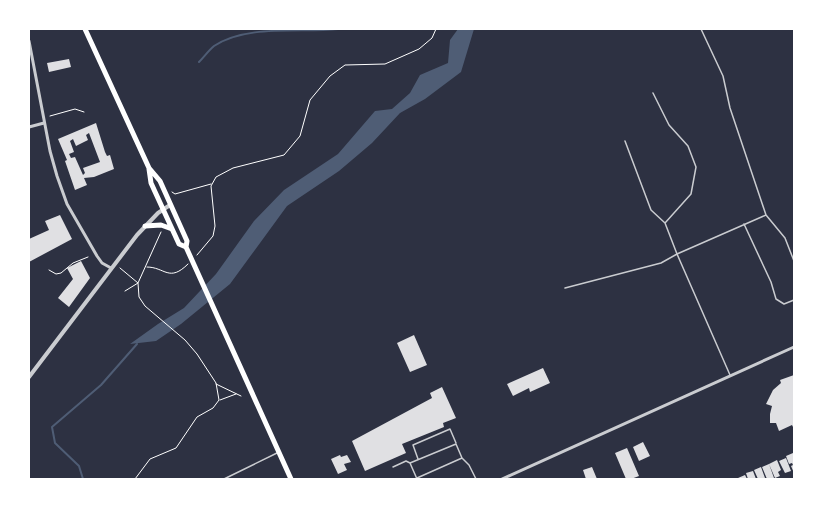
<svg xmlns="http://www.w3.org/2000/svg" width="823" height="508" viewBox="0 0 823 508" font-family="Helvetica,sans-serif">
	<style>
		.water { fill: #4f5d75 }
		.lines { fill: none; stroke-linecap: round; stroke-linejoin: round }
		.stream { stroke: #4f5d75; stroke-width: 2 }
		.building { fill: #e0e0e3; fill-rule: evenodd }
		.path { stroke: #fff; stroke-width: 1 }
		.service { stroke: #caccd0; stroke-width: 1.5 }
		.minor { stroke: #caccd0; stroke-width: 3 }
		.tertiary { stroke: #caccd0; stroke-width: 4 }
		.primary { stroke: #fff; stroke-width: 5 }
	</style>
	<rect width="100%" height="100%" fill="#2d3142"/>
	<path class="water" d="M458,29h16l-13,43 -36,27 -25,14 -28,30 -33,28 -52,35 -57,78 -49,40 -25,17 -26,3 28,-20 26,-16 32,-34 38,-53 30,-31 54,-36 37,-43 17,-2 18,-16 10,-18 28,-12 2,-23z"/>
	<g class="lines">
		<path class="stream" d="M199,62c5,-5 10,-12 15,-16 33,-22 87,-13 124,-17
			M83,479l-4,-13 -24,-23 -3,-16 49,-42 36,-41"/>
	</g>
	<path class="building" d="M69,59l2,8 -22,5 -2,-9z
		M96,123l9,29 2,4 3,-1 4,14 -20,8 -10,1 3,7 -12,5 -10,-29 2,-1 -9,-21zM89,133l11,29 -17,6 2,5 -2,2 -8,-18 -4,1 -2,-4 5,-2 -4,-11 3,-2 3,7 12,-6 -2,-5z
		M60,215l12,24 -43,23v-23l20,-9 -4,-9z
		M81,261l9,17 -21,29 -11,-9 15,-19 -6,-11z
		M414,335l13,30 -17,7 -13,-29z
		M543,368l7,15 -20,9 -1,-4 -16,8 -6,-12z
		M794,375v54l-2,-4 -13,6 -3,-8h-6v-9l2,-8 -6,-2 7,-14 8,-7 -1,-3z
		M442,387l14,31 -13,5 1,4 -42,17 4,9 -41,18 -13,-30 80,-43 -2,-5z
		M643,442l7,14 -11,5 -6,-14z
		M627,448l12,28 -8,3h-5l-11,-26z
		M793,453l1,2v18l-3,-7 2,-1 -1,-2 -3,1 -3,-8z
		M340,455l1,2 6,-2 4,7 -7,2 3,6 -9,4 -7,-15z
		M786,458l5,13 -6,2 -6,-12z
		M777,460l4,10 -3,2 2,4 -5,2 -6,-14z
		M769,464l5,14 -7,1 -5,-12z
		M592,467l5,12h-11l-3,-9z
		M761,467l4,11 -7,1 -4,-9z
		M753,471l3,8h-8l-2,-6z
		M745,475l2,4h-8l-1,-1z"/>
	<g class="lines">
		<path class="path" d="M50,116l25,-7 9,3
			M172,192l3,2 36,-10
			M197,255l16,-19 2,-10 -4,-40 5,-9 17,-9 51,-13 16,-19 10,-36 20,-24 15,-11 40,-1 34,-15 13,-11 4,-9
			M147,267c18,0 22,16 41,-3
			M120,268l18,15 -13,8
			M49,270l7,4 5,-1 12,-10 15,-6
			M216,384l25,12
			M220,400l16,-6
			M135,479l15,-20 26,-11 21,-31 16,-9 6,-8 -3,-17 -19,-29 -12,-14 -40,-34 -6,-9 -1,-14 23,-51"/>
		<path class="service" d="M653,93l16,32 19,21 8,21 -5,27 -26,29 12,31 89,-39 -36,-107 -7,-32 -22,-47
			M625,141l26,69 14,13
			M766,215l19,23 9,23
			M744,224l27,58 5,17 8,5 10,-4
			M565,288l96,-25 16,-9 53,121
			M462,458l7,7 7,14
			M418,459l-5,-14 37,-16 6,14
			M393,467l13,-6 4,2
			M224,479l53,-26
			M417,479l-7,-16 46,-19 6,14 -45,20"/>
		<path class="minor" d="M29,41l21,110 7,25 10,28 30,52 5,7 9,5
			M29,127l15,-4
			M502,479l292,-132"/>
		<path class="tertiary" d="M29,377l108,-142 21,-22 12,-8"/>
		<path class="primary" d="M85,29l64,139 11,13 27,60 -1,6
			M149,169l2,14 28,61 7,3
			M145,226l16,-1 11,4
			M186,247l105,232"/>
	</g>
	<rect width="823" height="508" fill="none" stroke="#ffffff" stroke-width="60"/>
</svg>
